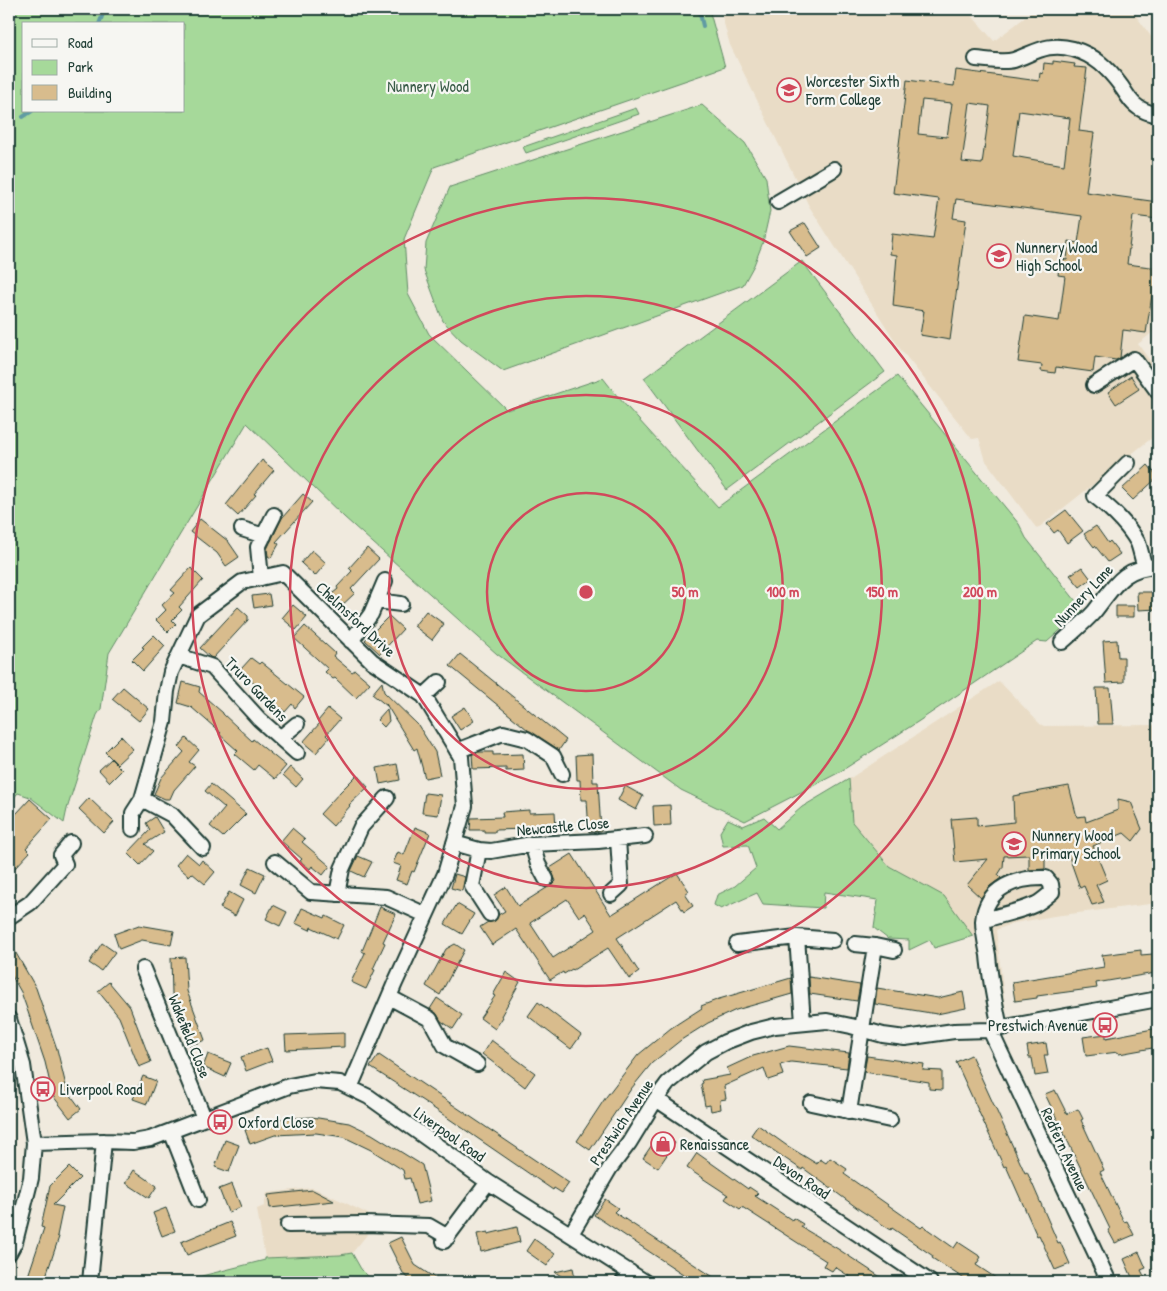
<svg xmlns="http://www.w3.org/2000/svg" width="1167" height="1291" viewBox="0 0 1167 1291" font-family="'Patrick Hand',sans-serif">
	<style>
		.built { fill: #e9dcc6 }
		.green { fill: #a6d99a; stroke: #628b67; fill-rule: evenodd }
		.lines { fill: none; stroke-linecap: round; stroke-linejoin: round }
		.stream { stroke: #619ba3; stroke-width: 4 }
		.building { fill: #d8bc8d; stroke: #1f3d34; fill-rule: evenodd }
		.minor-casing { stroke: #1f3d34; stroke-width: 18 }
		.minor { stroke: #f6f6f2; stroke-width: 14 }
		.ring { fill: none; stroke: #d1495b; stroke-width: 2.5 }
		.labels { text-anchor: middle; dominant-baseline: central; stroke-width: 4.5; stroke-linejoin: round; paint-order: stroke }
		.poi-label { font-size: 16px; fill: #1f3d34; stroke: #f6f6f2; text-anchor: start }
		.park-label { font-size: 16px; fill: #3a5c48; stroke: #f6f6f2 }
		.street-label { font-size: 16px; fill: #1f3d34; stroke: #f6f6f2 }
		.centre { fill: #d1495b; stroke: #f6f6f2; stroke-width: 2.5 }
		.ring-label { font-size: 15px; text-anchor: middle; font-weight: bold; fill: #d1495b; stroke: #f6f6f2; stroke-width: 4.5; stroke-linejoin: round; paint-order: stroke }
	</style>
	<rect width="100%" height="100%" fill="#f0eade"/>
	<filter id="ink" filterUnits="userSpaceOnUse"><feTurbulence type="fractalNoise" baseFrequency=".02" numOctaves="2"/><feDisplacementMap in="SourceGraphic" scale="10" xChannelSelector="R" yChannelSelector="G"/><feConvolveMatrix kernelMatrix="1 2 1 2 8 2 1 2 1" color-interpolation-filters="sRGB"/></filter>
	<g filter="url(#ink)">
		<path class="built" d="M720,9h246l28,32 42,-32h95l27,37v282l-20,16 20,28v61l-121,96 -51,-68 -7,-23 -7,1 -71,-89 -92,-144 -79,-161z
			M999,681l41,43 4,2 114,-1v178l-104,13 -40,7 -18,7 10,83 -16,4 -15,-82 -35,12 -41,-76 -10,-5 -37,-44 -3,-43z
			M312,1188l7,2 49,24 3,16 -19,23 -12,2 -75,3 -8,-49 7,-3 3,-13z"/>
		<path class="green" d="M9,9h700l16,58 -291,100 -30,72 4,55 21,40 78,76 96,-32 15,19 100,110 179,-131 122,148 7,14 57,72 -36,32 -10,-1 -118,80 -81,52 -93,48 -64,-31 -184,-136 -153,-137 -97,-94 -138,230 -8,56 -4,6 -30,94 -3,14 -34,-26 -12,-4 -9,10v-131l6,-14 -6,-9zM24,24h160v87h-160z
			M702,105l43,38 21,35 4,33 -7,31 -9,23 -11,20 -240,86 -42,-31 -18,-19 -19,-51 2,-27 24,-56z
			M636,108l3,6 -113,39 -3,-6z
			M802,261l83,111 -158,118 -83,-112z
			M849,779l3,43 37,44 55,30 29,40 -39,12 -4,-8 -21,10v-10l-21,-1 -14,-11 4,-28 -54,-8 -1,16 -60,-4 -6,-11 -36,16 -7,-4 3,-10 18,-9 21,-18 -8,-23 -25,1 -3,-14 8,-13 15,7 21,-9 13,12 25,-22z
			M352,1253l9,16 13,13h-196l87,-22v-2l75,-3z"/>
		<g class="lines">
			<path class="stream" d="M699,9l4,17
				M99,24l6,-15
				M23,117l9,-6"/>
		</g>
		<path class="building" d="M1053,61l22,3 -1,3 13,1 -8,63 15,2 -8,59 72,10v17l-25,-3 -6,48 31,4v28l-6,-1 -6,38 -23,-3 -3,28 -4,2 -21,-3 -2,15 -37,-5 -1,6 -14,-2 1,-6 -24,-3 7,-46 34,5 6,-45 -7,-1 2,-16 7,1 2,-19 9,2 4,-27 -126,-17 -3,19 13,2 -16,120 -30,-5 4,-24 -31,-5 4,-51 -7,-1 2,-20 41,5 6,-40 -46,-6 14,-113 47,6 2,-16 83,11 1,-8 3,1 1,-11 9,1zM922,100l30,3 -5,34 -29,-3zM970,103l20,3 -8,58 -20,-2zM1019,111l51,7 -6,47 -51,-9z
			M805,223l16,25 -14,9 -17,-26z
			M1131,376l8,13 -23,15 -8,-12z
			M262,460l12,10 -20,24 2,1 -18,21 -12,-11z
			M1148,465l10,12 -25,23 -11,-11z
			M303,494l9,8 -36,40 3,2 -8,14 -3,-2 -1,-7 15,-31z
			M1066,510l17,21 -16,12 -9,-13 -4,3 -7,-9z
			M200,519l28,22 11,16 -13,9 -9,-13 -27,-21z
			M1096,526l12,17 2,-2 10,13 -12,8 -13,-16 -1,1 -10,-13z
			M367,548l12,11 -28,30 4,4 -18,17 -10,-12 11,-9 -1,-2 15,-16 -3,-3z
			M312,550l14,13 -11,13 -14,-13z
			M1082,567l9,12 -11,8 -10,-12z
			M191,568l12,12 -24,27 3,3 -10,10 4,4 -8,8 -12,-12 10,-10 -4,-5 13,-12 -4,-3z
			M1137,592h21v17l-20,1z
			M269,594l2,11 -17,3 -2,-12z
			M293,605l14,12 -11,13 -14,-12z
			M1116,606h18v11h-18z
			M238,607l10,9v4l-35,38 -3,-1 -10,-9z
			M426,611l18,13 -12,16 -18,-14z
			M389,616l14,13 -23,25 -15,-14z
			M305,626l30,27 -2,3 19,16 3,-2 15,13 -14,15 -21,-20 -2,1 -8,-7 3,-3 -34,-31z
			M154,635l11,11 -22,25 -11,-11 12,-12 -2,-1z
			M1117,640l1,17h6v25l-18,1 -3,-42z
			M460,654l106,86 -7,10 -31,-20 -78,-64z
			M251,658l8,6 2,-2 43,35 -9,11 -3,-4 -7,8 -29,-25 1,-1 -16,-17z
			M183,682l17,5 -1,5 24,21v1l29,27 1,-2 33,27 -11,13 -17,-14 -4,5 -19,-16 3,-3 -19,-17 2,-1 -30,-26 -13,-4z
			M382,682l2,10 34,33 17,27 5,23 -15,3 -8,-30 -3,2 -28,-46 1,2 -15,-12z
			M123,687l26,22 -10,12 -27,-22z
			M1096,688h14l3,36h-15z
			M465,707l9,14 -14,9 -9,-14z
			M328,709l12,10 -14,16 3,3 -13,15 -13,-11 17,-19 -2,-2z
			M387,709l2,12 -5,6 -7,-7z
			M121,736l12,13 -16,15 -12,-12z
			M186,738l13,12 -10,12 6,4 -21,24 -4,9h-5l-11,-5 7,-16 23,-26 -5,-5z
			M478,752h15v3l30,-1 1,16 -18,1v-3l-33,1 -1,-15z
			M592,754l1,28h5l3,49 -12,1 -2,-32h-6l-1,-20h-3l-1,-25z
			M111,759l11,11 -12,12 -11,-12z
			M397,764l3,16 -20,4 -3,-16z
			M290,767l13,12 -7,8 -13,-12z
			M357,775l11,12 -19,18 1,1 -17,20 -13,-12 20,-22z
			M211,784l35,30 -23,23 -13,-11 15,-18 -20,-17z
			M625,786l18,10 -7,14 -18,-10z
			M1069,786l8,31 8,-1 1,6 32,-12v-11l13,3 11,27 -9,12 -9,-8 -31,13 14,34 -11,5 8,17 -12,3 -8,-19 -4,2 -13,-37 -22,3v15l-16,1v-15l-25,1 -1,11 -5,8 3,3 -11,8 -9,12 -14,-13 21,-26 -33,3 -4,-43 26,-2v9l37,-4 -1,-26z
			M425,793l16,2 -3,20 -16,-2z
			M89,798l25,24 -10,11 -25,-24z
			M30,799l22,20 -26,29 4,4 -15,16 -6,-5v-46l5,-6 2,3z
			M670,805l1,20 -17,1 -1,-20z
			M529,810v3l26,-1 1,16 -61,2v2h-11v-2h-14l1,-12 32,-1 -1,-5z
			M155,817l9,15 -19,12 8,7 -13,14 -12,-12 22,-23 -4,-7z
			M415,827l15,6 -16,39 -2,-1 -5,13 -11,-4 5,-14 -8,-3 5,-11 6,3z
			M292,828l13,11 -3,3 28,24 -7,9 -11,-9 -2,3 -10,-8 2,-2 -21,-18z
			M186,853l13,11 3,-4 13,12 -10,12 -13,-11 -3,3 -13,-11z
			M572,854l39,61 66,-42 12,18 -4,3 8,12 -9,6 -8,-12 -59,38 22,34 -10,7 -21,-31 -35,22 -1,-1 -8,5 -1,-2 -13,8 -34,-51 -24,16 -12,-18 8,-5 7,-1 3,-6 7,-4 -11,-16 12,-8 12,19 35,-22 3,-3 -6,-13zM567,899l12,18 6,-4 11,17 -43,28 -23,-35z
			M358,856l14,6 -8,15 -13,-6z
			M250,867l15,7 -9,19 -15,-8z
			M455,874l10,3 -3,14 -11,-3z
			M229,892l14,8 -8,16 -15,-8z
			M457,904l17,10 -12,20 -17,-10z
			M273,905l14,7 -7,14 -14,-7z
			M380,907l16,7 -13,28 2,1 -12,26 2,1 -9,19 -15,-7 14,-29 -3,-2z
			M302,908l23,10 1,-2 18,9 -7,14 -26,-12 -1,3 -15,-7z
			M139,925l35,6 -3,14 -29,-5 -23,9 -5,-15z
			M9,941l27,47 21,61 10,41 14,19 -11,9 -17,-22 -8,-34 -18,-53 -6,-17 -12,-21z
			M102,943l13,9 -14,19 -12,-8z
			M455,944l9,6 -24,45 -14,-9 20,-37z
			M1141,950v5l12,-1 2,19 -59,10 1,5 -60,8v2l-22,3 -3,-19 92,-15 -2,-12z
			M185,957l2,34 18,49 -15,6 -8,-24h2l-12,-28 -1,-36z
			M506,972l14,10 -19,34 2,1 -8,12 -15,-11 15,-22 -2,-1z
			M809,977l51,8 -3,16 -47,-7z
			M791,978l1,16 -56,16 -28,13 -27,17 -29,23 -21,26 -41,61 -13,-9 29,-44 32,-42 33,-27 31,-20 -1,-2 18,-7z
			M109,982l21,25 21,55 -12,5 -20,-50 -21,-26z
			M877,988l61,10 25,-6 3,16 -29,6 -62,-10z
			M437,998l25,17 -9,14 -12,-8 -4,-7 -7,-5z
			M538,1002l43,33 -10,14 -43,-33z
			M1158,1028v19l-39,7 -1,-2 -32,4 -3,-19 23,-3v4z
			M344,1033v14l-58,3 -1,-15z
			M491,1040l44,33 -10,14 -43,-33z
			M1046,1043l2,12h-4l4,19 -13,2 -3,-18h-3l-2,-12z
			M789,1046l60,7 -2,15 -56,-6 -11,3 3,10 -15,5 -4,-12 -40,18 2,13 -6,1 1,9 -10,2 -1,-6 -5,1 -4,-22 2,-1 -1,-3 28,-5 -3,-7 26,-12z
			M267,1048l5,13 -26,10 -5,-14z
			M208,1054l23,9 -6,14 -22,-10z
			M379,1055l190,128 -7,10 -8,-5 -1,2 -127,-87 -56,-36z
			M971,1055l54,118 2,-1 5,11 26,60 2,-1 10,22 -15,6 -16,-35 -2,1 -31,-70 -2,1 -48,-105z
			M867,1056l57,8 -1,6 19,1v19l-13,-1v-7l-65,-10z
			M143,1076l13,5 -9,23 -14,-5z
			M1055,1090l12,24 11,-5 5,10 -2,1 23,50 -4,2 24,50 3,-1 7,14 -19,8 -7,-13 2,-1 -65,-135z
			M312,1117l37,6 23,11 50,31 9,36 -14,3 -7,-26 -5,1 -2,-9 -32,-20 -27,-13 -28,-4 -41,2 -25,9 -5,-14 33,-11z
			M758,1125l28,20 31,19 3,-5 6,4 4,-5 5,3 12,8 -3,5 77,54 2,-2 31,22 4,-6 23,15 -5,8 26,17h-33l-37,-24 1,-2 -41,-28 -1,2 -31,-20 -57,-42 -1,2 -51,-35z
			M660,1133l15,10 -17,25 -15,-10z
			M225,1140l14,5 -10,27 -14,-5z
			M697,1153l51,36 1,-2 9,6 -3,3 37,24 1,-2 10,6 -2,3 37,22 50,33h-30l-23,-15 -3,4 -9,-5 3,-5 -84,-54 -2,2 -15,-10 3,-4 -41,-27z
			M69,1167l11,11 -27,27 10,2 -6,29 2,1 -15,45h-18l18,-54 -3,-1 9,-41z
			M134,1170l23,16 -8,12 -23,-15z
			M232,1184l9,23 -13,5 -9,-23z
			M313,1190l21,11 -64,7 -2,-13z
			M605,1199l13,9 -4,4 107,70h-26l-101,-67z
			M166,1208l9,23 -13,5 -9,-23z
			M230,1222l6,14 -49,19 -6,-13z
			M517,1227l3,15 -39,10 -4,-18 11,-2v2z
			M401,1237l14,28 26,17h-26l-11,-7 -16,-32z
			M534,1239l21,15 -8,12 -21,-15z
			M1139,1252l7,16 -5,2 6,12h-13l-10,-23z
			M573,1268l3,14h-6l-15,-10z"/>
		<g class="lines">
			<g class="minor-casing">
				<path id="minor" d="M976,59c12,1 27,4 38,1 22,-8 35,-18 59,-11 21,6 35,19 48,37 4,6 8,13 13,18 7,7 16,9 24,11
					M778,202l56,-33
					M1094,385l40,-26 24,33
					M1128,463l-33,33c16,13 33,28 43,47 3,8 4,16 7,24
					M242,529l22,7
					M261,578l-3,-31 16,-32
					M377,601l24,3
					M351,641l20,-27 14,-33
					M1062,642c11,-10 22,-19 32,-30 20,-25 28,-45 64,-46
					M179,656l33,11 47,52 38,34
					M424,696l15,-14
					M280,738l17,-14
					M457,751l46,-18 24,6 26,17 9,18
					M142,799l30,16 31,33
					M133,829v-16l9,-14 22,-77 3,-31 4,-19 27,-57 44,-33 41,-9 89,88 52,35 37,61 4,49 -20,68 -50,109 -45,105
					M454,843l25,7 12,1 41,-7 66,-3 47,-5
					M532,844l6,20 8,15
					M479,850l-7,36 18,28
					M275,862l36,30 75,5 40,18
					M337,894l5,-25 19,-42 26,-29
					M611,894l10,-9 -3,-46
					M9,917l21,-14 35,-39 -4,-9 10,-12
					M983,921c18,-7 36,-9 53,-17 6,-3 11,-8 16,-12l-1,-8 -5,-6c-29,-1 -60,9 -63,43 0,11 3,24 5,34 2,25 7,49 12,73
					M797,937l6,86
					M737,944l60,-7 36,3
					M875,946l19,4
					M143,969l61,149
					M389,997l41,22 15,27 32,18
					M9,1019l14,46 11,78 -3,35 -16,64 -6,11
					M990,1030l119,252
					M656,1099l274,183
					M811,1103l79,17
					M849,1112l26,-166 -20,-2
					M171,1131l27,69
					M34,1143l70,-2 29,1 17,-3 139,-53 26,-5 25,2 29,14 119,85 157,100
					M288,1225l77,-1 64,2 19,11
					M571,1234l39,-66 19,-25 27,-44 12,-16 38,-31 19,-10 26,-10 24,-6 52,-5 24,5 32,9 22,3 49,-7 36,-1 168,-31
					M444,1241l44,-59
					M90,1282l14,-141
					M623,1282l7,-10"/>
			</g>
			<use href="#minor" class="minor"/>
		</g>
	</g>
	<g class="ring">
		<circle cx="586" cy="592" r="99"/>
		<circle cx="586" cy="592" r="197"/>
		<circle cx="586" cy="592" r="296"/>
		<circle cx="586" cy="592" r="394"/>
	</g>
	<defs>
		<g id="university-ring" transform="scale(1.25)"><circle r="9.5" fill="#f6f6f2" stroke="#d1495b" stroke-width="1.5"/><path d="M0-5L7-2L0 1L-7-2ZM-4 1L0 2.5L4 1V4Q0 6-4 4Z" fill="#d1495b"/></g>
		<g id="school-ring" transform="scale(1.25)"><circle r="9.5" fill="#f6f6f2" stroke="#d1495b" stroke-width="1.5"/><path d="M0-5L7-2L0 1L-7-2ZM-4 1L0 2.5L4 1V4Q0 6-4 4Z" fill="#d1495b"/></g>
		<g id="bus-ring" transform="scale(1.25)"><circle r="9.5" fill="#f6f6f2" stroke="#d1495b" stroke-width="1.5"/><path d="M-5-6H5V4H4V6H2V4H-2V6H-4V4H-5ZM-3.5-4V0h7V-4ZM-3.5 1.2v1.5H-2V1.2ZM2 1.2v1.5H3.5V1.2Z" fill="#d1495b"/></g>
		<g id="shop-ring" transform="scale(1.25)"><circle r="9.5" fill="#f6f6f2" stroke="#d1495b" stroke-width="1.5"/><path d="M-5-2.5h2.3a2.7 3.5 0 0 1 5.4 0H5L5.5 6h-11ZM-1.5-2.5h3a1.5 2.3 0 0 0-3 0Z" fill="#d1495b"/></g>
	</defs>
	<g fill-rule="evenodd">
		<use href="#university-ring" x="789" y="90"/>
		<use href="#school-ring" x="999" y="256"/>
		<use href="#school-ring" x="1014" y="844"/>
		<use href="#bus-ring" x="1105" y="1025"/>
		<use href="#bus-ring" x="43" y="1089"/>
		<use href="#bus-ring" x="220" y="1122"/>
		<use href="#shop-ring" x="663" y="1144"/>
	</g>
	<g class="labels">
		<g class="poi-label">
			<text x="806" y="81">Worcester Sixth<tspan x="806" dy="18">Form College</tspan></text>
			<text x="1016" y="247">Nunnery Wood<tspan x="1016" dy="18">High School</tspan></text>
			<text x="1032" y="835">Nunnery Wood<tspan x="1032" dy="18">Primary School</tspan></text>
			<text x="1088" y="1025" text-anchor="end">Prestwich Avenue</text>
			<text x="60" y="1089">Liverpool Road</text>
			<text x="238" y="1122">Oxford Close</text>
			<text x="680" y="1144">Renaissance</text>
		</g>
		<g class="park-label">
			<text x="428" y="86">Nunnery Wood</text>
		</g>
		<g class="street-label">
			<text transform="translate(1083 595) rotate(-47)">Nunnery Lane</text>
			<text transform="translate(356 619) rotate(43)">Chelmsford Drive</text>
			<text transform="translate(257 689) rotate(46)">Truro Gardens</text>
			<text transform="translate(563 826) rotate(-5)">Newcastle Close</text>
			<text transform="translate(190 1036) rotate(68)">Wakefield Close</text>
			<text transform="translate(621 1122) rotate(-56)">Prestwich Avenue</text>
			<text transform="translate(450 1134) rotate(35)">Liverpool Road</text>
			<text transform="translate(1065 1149) rotate(65)">Redfern Avenue</text>
			<text transform="translate(802 1177) rotate(34)">Devon Road</text>
		</g>
	</g>
	<circle cx="586" cy="592" r="8" class="centre"/>
	<g class="ring-label">
		<text x="685" y="597">50 m</text>
		<text x="783" y="597">100 m</text>
		<text x="882" y="597">150 m</text>
		<text x="980" y="597">200 m</text>
	</g>
	<rect width="1167" height="1291" fill="none" stroke="#f6f6f2" stroke-width="30"/>
	<rect x="15" y="15" width="1137" height="1261" fill="none" stroke="#1f3d34" stroke-width="2" filter="url(#ink)"/>
	<rect x="22" y="22" width="162" height="90" fill="#f6f6f2" stroke="#a0aca6"/>
	<rect x="32" y="39" width="25" height="8" fill="#f6f6f2" stroke="#a0aca6"/>
	<text x="68" y="48" font-size="15" fill="#1f3d34">Road</text>
	<rect x="32" y="60" width="25" height="15" fill="#a6d99a" stroke="#a0aca6"/>
	<text x="68" y="72" font-size="15" fill="#1f3d34">Park</text>
	<rect x="32" y="85" width="25" height="15" fill="#d8bc8d" stroke="#a0aca6"/>
	<text x="68" y="98" font-size="15" fill="#1f3d34">Building</text>
</svg>
